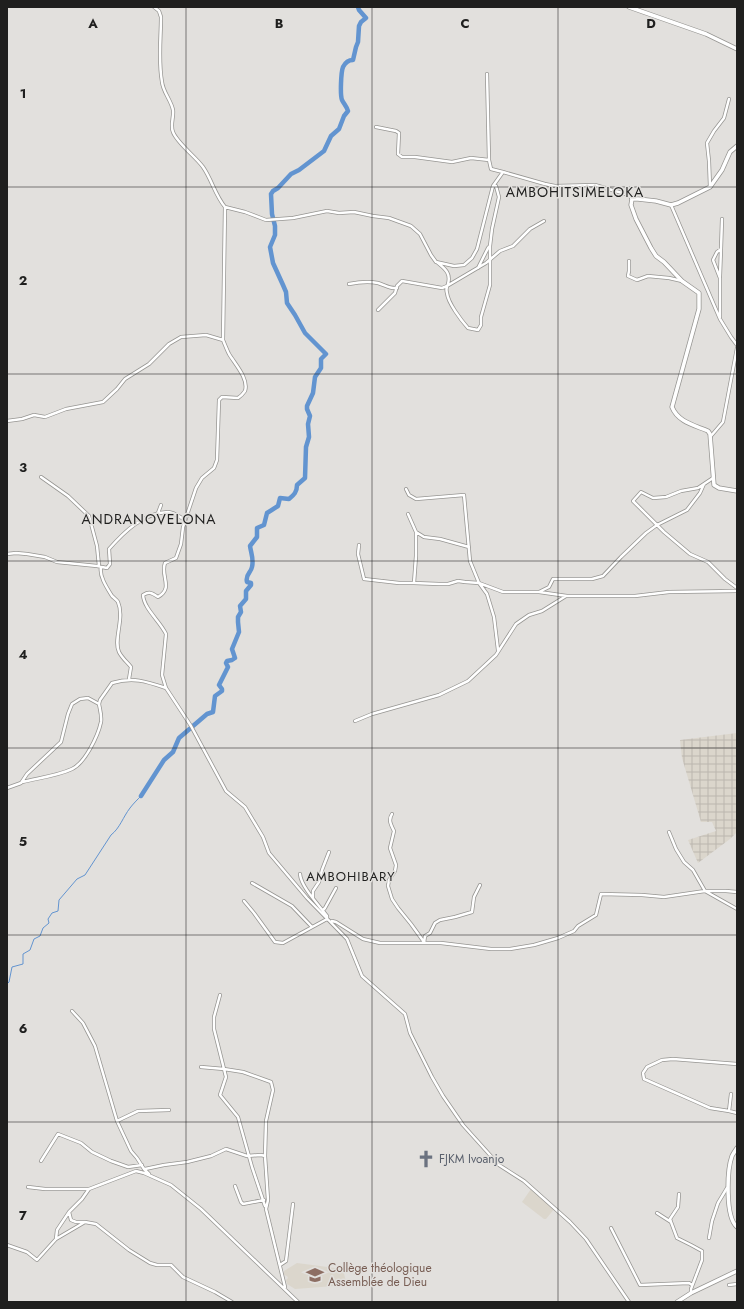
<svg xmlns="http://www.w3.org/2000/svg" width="744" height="1309" viewBox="0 0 744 1309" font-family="Jost,sans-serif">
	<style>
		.built { fill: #dbd6cc }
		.industrial { fill: url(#industrial-grid) }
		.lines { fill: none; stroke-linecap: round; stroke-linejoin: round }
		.stream { stroke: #6294d0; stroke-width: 1 }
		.river { stroke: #6294d0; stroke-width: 4.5 }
		.street-casing { stroke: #969592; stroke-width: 4 }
		.secondary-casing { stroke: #969592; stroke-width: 5 }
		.street { stroke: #fff; stroke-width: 2.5 }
		.secondary { stroke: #fff; stroke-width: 3.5 }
		.grid { fill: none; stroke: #1f1f1e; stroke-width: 1; stroke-opacity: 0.55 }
		.labels { text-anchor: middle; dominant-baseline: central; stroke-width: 3; stroke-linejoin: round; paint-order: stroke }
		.worship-label { font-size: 12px; fill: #5b616d; stroke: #e2e0dd; text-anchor: start }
		.education-label { font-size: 12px; fill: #785e54; stroke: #e2e0dd; text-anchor: start }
		.neighbourhood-label { font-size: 13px; letter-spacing: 1px; fill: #1f1f1e; stroke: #e2e0dd }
		.quarter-label { font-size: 14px; letter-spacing: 1px; fill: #1f1f1e; stroke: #e2e0dd }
		.grid-label { font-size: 13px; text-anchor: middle; font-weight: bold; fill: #1f1f1e; stroke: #e2e0dd; stroke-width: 3; stroke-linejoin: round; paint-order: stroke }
	</style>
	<defs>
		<pattern id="industrial-grid" width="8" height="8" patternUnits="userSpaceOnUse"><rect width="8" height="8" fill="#dbd6cc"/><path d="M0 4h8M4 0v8" fill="none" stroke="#bcb7af"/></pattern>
	</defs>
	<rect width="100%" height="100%" fill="#e2e0dd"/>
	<path class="built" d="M531,1189l24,19 -9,11h-2l-22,-17z
		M297,1263l46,6 3,13 -12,4 -39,3 -8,-5 -1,-4 2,-2 -1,-2 -3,-1v-4z"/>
	<path class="industrial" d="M737,733v99l-7,7 -32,24 -10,-23 28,-9 -4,-9h-11l-19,-64 -2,-18z"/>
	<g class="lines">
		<path class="stream" d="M7,984l2,-2 3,-15 11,-3v-10l7,-4 4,-11 6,-3 3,-8 6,-5 -1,-4 4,-6 6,-2 1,-11 18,-21 8,-4 26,-40c9,-7 12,-18 19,-27 3,-4 7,-8 11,-12"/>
		<path class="river" d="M141,796l23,-36 9,-8 6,-14 28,-24 6,-2 2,-16 7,-5v-2l-3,-4 9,-18 -2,-4 1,-2 5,-1 3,-2 -3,-9 7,-17 -1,-10v-5l3,-5 -1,-6 6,-7v-8l5,-6v-2l-4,-1c-2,-8 4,-9 5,-15 2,-8 -1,-14 -2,-21l7,-9v-9l7,-3 3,-12 11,-7 2,-8 9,1c5,-4 8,-7 8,-14l8,-7 1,-31 3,-10 -1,-13 2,-8 -3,-7v-3l6,-13 2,-16 6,-9v-9l5,-5 -21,-21 -10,-18 -8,-12 -1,-11 -3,-7 -10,-22 -3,-16 5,-12v-9l-3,-12 -1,-20 2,-3 5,-3 13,-14 8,-4 25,-19 7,-15 8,-7 5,-13 4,-5c-1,-4 -4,-7 -6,-11 -2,-5 -1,-28 1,-33 2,-4 6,-7 10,-7l3,-13 2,-5 1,-16 2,-4 5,-4 -7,-8 -1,-3"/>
		<g class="street-casing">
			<path id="street" d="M154,7l5,4 2,6c0,21 -3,43 1,65 1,10 9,18 11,28 1,7 -3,15 0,22 4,11 22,24 30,35 9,13 12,28 22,40l-2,133c2,5 4,10 6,14 6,10 20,25 16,37 -2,3 -4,5 -7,7l-16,-1 -3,3 -2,60 -3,8 -12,10 -6,10 -13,39 -2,17 -5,14 -11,5c-5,13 9,25 -7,34 -6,-4 -8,-6 -15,-2 1,14 17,26 23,39l-4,41 4,13 25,38 35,65 19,16 18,30 6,16 38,45 40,41 15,37 43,38 5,19 22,44 11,19 20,29 36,40 25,16 46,41 16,17 43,63
				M487,74l2,86
				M376,127l20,4 3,2 -1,21 4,3h13l37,5 19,-4 18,2 2,9 12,3
				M710,187l-1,-26 -2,-18 7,-12 10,-13 5,-19
				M671,205l49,114 11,18 6,8
				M225,207l20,5 21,8 27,-2 34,-7 12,2 15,-1 19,4 16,2 22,8 9,8 11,21 5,7 18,4 10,-1 8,-7 5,-9 16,-63 10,-14 42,12 10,2 40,-1 34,10 3,4
				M629,261v10l-1,5 9,4 11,-4 21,2 13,3
				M438,263c7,6 13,10 10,21 -1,2 -2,6 -1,9 1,10 14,27 21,35l10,2 3,-5v-8l9,-32v-39l2,-17 7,-32 -3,-11h-3
				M478,268l10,-20 2,-2
				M720,276l1,-27
				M349,284c10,-2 19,-3 29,-1 7,2 12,6 19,5
				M378,310l17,-17 2,-7 5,-5 40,7 5,-2 39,-23 14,-12 13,-5 17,-17 14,-8
				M720,317v-39l-7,-18 4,-8 4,-3 1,-30
				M7,421l15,-2 12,-4 11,2 21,-8 37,-7 14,-13 8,-10 24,-15 20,-20 12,-7 25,-2 17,5
				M711,436l12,-14 14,-74
				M41,477l27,19 21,20 8,30 2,20
				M704,484l-4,9 -13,17 -30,15 7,7 26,22 18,8 17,17 12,9
				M406,489l3,6 7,4 48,-4 6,66 9,22 8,11 7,23 4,33
				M158,513l3,-8
				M408,514l8,18 8,5 16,2 29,8
				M359,545l-1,9 6,25 35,4h15l2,-27v-24
				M7,554l9,-1 11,1 18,3 12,5 40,4 10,2 3,-4 -1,-15c15,-17 34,-36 59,-37 6,0 12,5 17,8
				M101,567c-2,9 6,21 11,29 2,2 5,4 6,6 7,16 -5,38 1,50 3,6 8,10 12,15l-2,12
				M414,583l25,1h9l10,-3 7,1 14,1 24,9h36l28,4h68l34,-4 68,-1
				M539,592l10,-5 4,-8h39l11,-3 18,-19 25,-24 11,-8 -24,-24 8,-9 12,6 13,-1 15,-6 17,-3 15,-10
				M355,721l17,-7 67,-19 29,-14 28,-26 20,-31 13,-9 13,-4 24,-15
				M22,782c16,-4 35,-6 50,-13 13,-6 26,-33 29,-47 1,-6 -1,-12 -2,-18
				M7,788l14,-5 6,-9 34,-32 7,-28 4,-10 8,-5 8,-1 11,6 1,-4 12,-17c21,-6 33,-2 54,5
				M392,814c-4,6 -1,11 2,17l-4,17 6,17 -1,6 -6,9 -1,6 4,13 6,9 13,16 13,18
				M669,832l7,17 8,13 9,8 12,21h21l11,1
				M300,874c1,13 19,31 27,42v2
				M252,883l40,23 20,21
				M313,897v-6l6,-9 3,-12 7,-18
				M244,901l10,12 21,29 8,1 44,-24
				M323,910l2,-2 11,-20
				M332,921l4,1 27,17 17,4h61l50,6h19l24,-4 24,-7 16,-7 4,-5 18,-11 5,-21 41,1 22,2 41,-6 32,18
				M424,943l1,-7 5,-3 5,-10 5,-3 15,-3 17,-5 2,-15 6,-12
				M220,995l-6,22v12l12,48 -6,18 18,22 14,50 13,39
				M72,1011l11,12 12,23 22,75 14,30 6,7 7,11 5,5
				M737,1064l-64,-5 -11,1 -15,7 -4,6 1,6 66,29 19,3 8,2
				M201,1067l23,2 19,3 28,10 2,8 -7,31 -1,35 3,44 -2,9 19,78
				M729,1111l2,-17
				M117,1121l21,-10 31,-1
				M41,1161l17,-27 23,9 11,9 19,9 17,6 14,-2
				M145,1169l19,-4 23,-3 24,-6 15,-7 21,7 14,-1 4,1
				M235,1186l6,16 2,2 21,-4
				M28,1187l17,2h43
				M657,1213l14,9 6,16 14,7 11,6v9l-11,29v4
				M85,1222h-9l-5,-2 -2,-8 13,-13 7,-10 47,-18 8,2 27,12 30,24 97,93
				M671,1222l-1,-3 8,-12 1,-13
				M611,1228l29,57 49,-2 3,2
				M709,1238l3,-17 6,-18 9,-15
				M56,1239l1,-9 12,-18
				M7,1245l20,7 10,8 19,-21 29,-17 11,2 33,26 21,13 7,2h14l12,12 32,15 17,10
				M280,1265l6,-4 7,-57
				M729,1285l8,-1"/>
		</g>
		<g class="secondary-casing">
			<path id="secondary" d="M629,7l77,27 31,15
				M737,146l-7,6 -8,18 -12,17 -32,16 -7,2 -15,-4 -18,-2h-6l-1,6 5,14 15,29 5,8 8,6 18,19 17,12v16l-27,98c6,15 22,18 36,24l2,3 4,51 5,3 18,3
				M737,1148c-2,3 -4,6 -5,8 -5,14 -7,61 5,71
				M677,1302l14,-9 46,-22"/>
		</g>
		<use href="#street" class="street"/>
		<use href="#secondary" class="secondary"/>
	</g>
	<path class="grid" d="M186,7v1295M372,7v1295M558,7v1295M7,187h730M7,374h730M7,561h730M7,748h730M7,935h730M7,1122h730"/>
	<defs>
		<g id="church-bare" transform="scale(1.38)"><path d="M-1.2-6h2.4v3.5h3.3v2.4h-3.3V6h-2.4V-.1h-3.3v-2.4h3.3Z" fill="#6b7280" stroke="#e2e0dd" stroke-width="2.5" paint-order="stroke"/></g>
		<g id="university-bare" transform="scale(1.38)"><path d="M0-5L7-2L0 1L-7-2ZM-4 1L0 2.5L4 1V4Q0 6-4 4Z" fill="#8d6e63" stroke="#e2e0dd" stroke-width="2.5" paint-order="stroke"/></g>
	</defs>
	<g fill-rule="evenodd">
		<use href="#church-bare" x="426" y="1159"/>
		<use href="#university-bare" x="315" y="1275"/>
	</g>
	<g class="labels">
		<g class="worship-label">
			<text x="439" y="1159">FJKM Ivoanjo</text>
		</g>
		<g class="education-label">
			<text x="328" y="1268">Collège théologique<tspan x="328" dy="14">Assemblée de Dieu</tspan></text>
		</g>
		<g class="neighbourhood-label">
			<text x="351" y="876">AMBOHIBARY</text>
		</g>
		<g class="quarter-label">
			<text x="575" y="192">AMBOHITSIMELOKA</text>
			<text x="149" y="519">ANDRANOVELONA</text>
		</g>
	</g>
	<g class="grid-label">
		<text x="93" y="28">A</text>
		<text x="279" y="28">B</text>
		<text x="465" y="28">C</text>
		<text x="651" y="28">D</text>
		<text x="23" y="98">1</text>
		<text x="23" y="285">2</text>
		<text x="23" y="472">3</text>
		<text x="23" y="659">4</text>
		<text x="23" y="846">5</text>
		<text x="23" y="1033">6</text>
		<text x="23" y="1220">7</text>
	</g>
	<rect width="744" height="1309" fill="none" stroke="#1f1f1e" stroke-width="16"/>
</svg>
